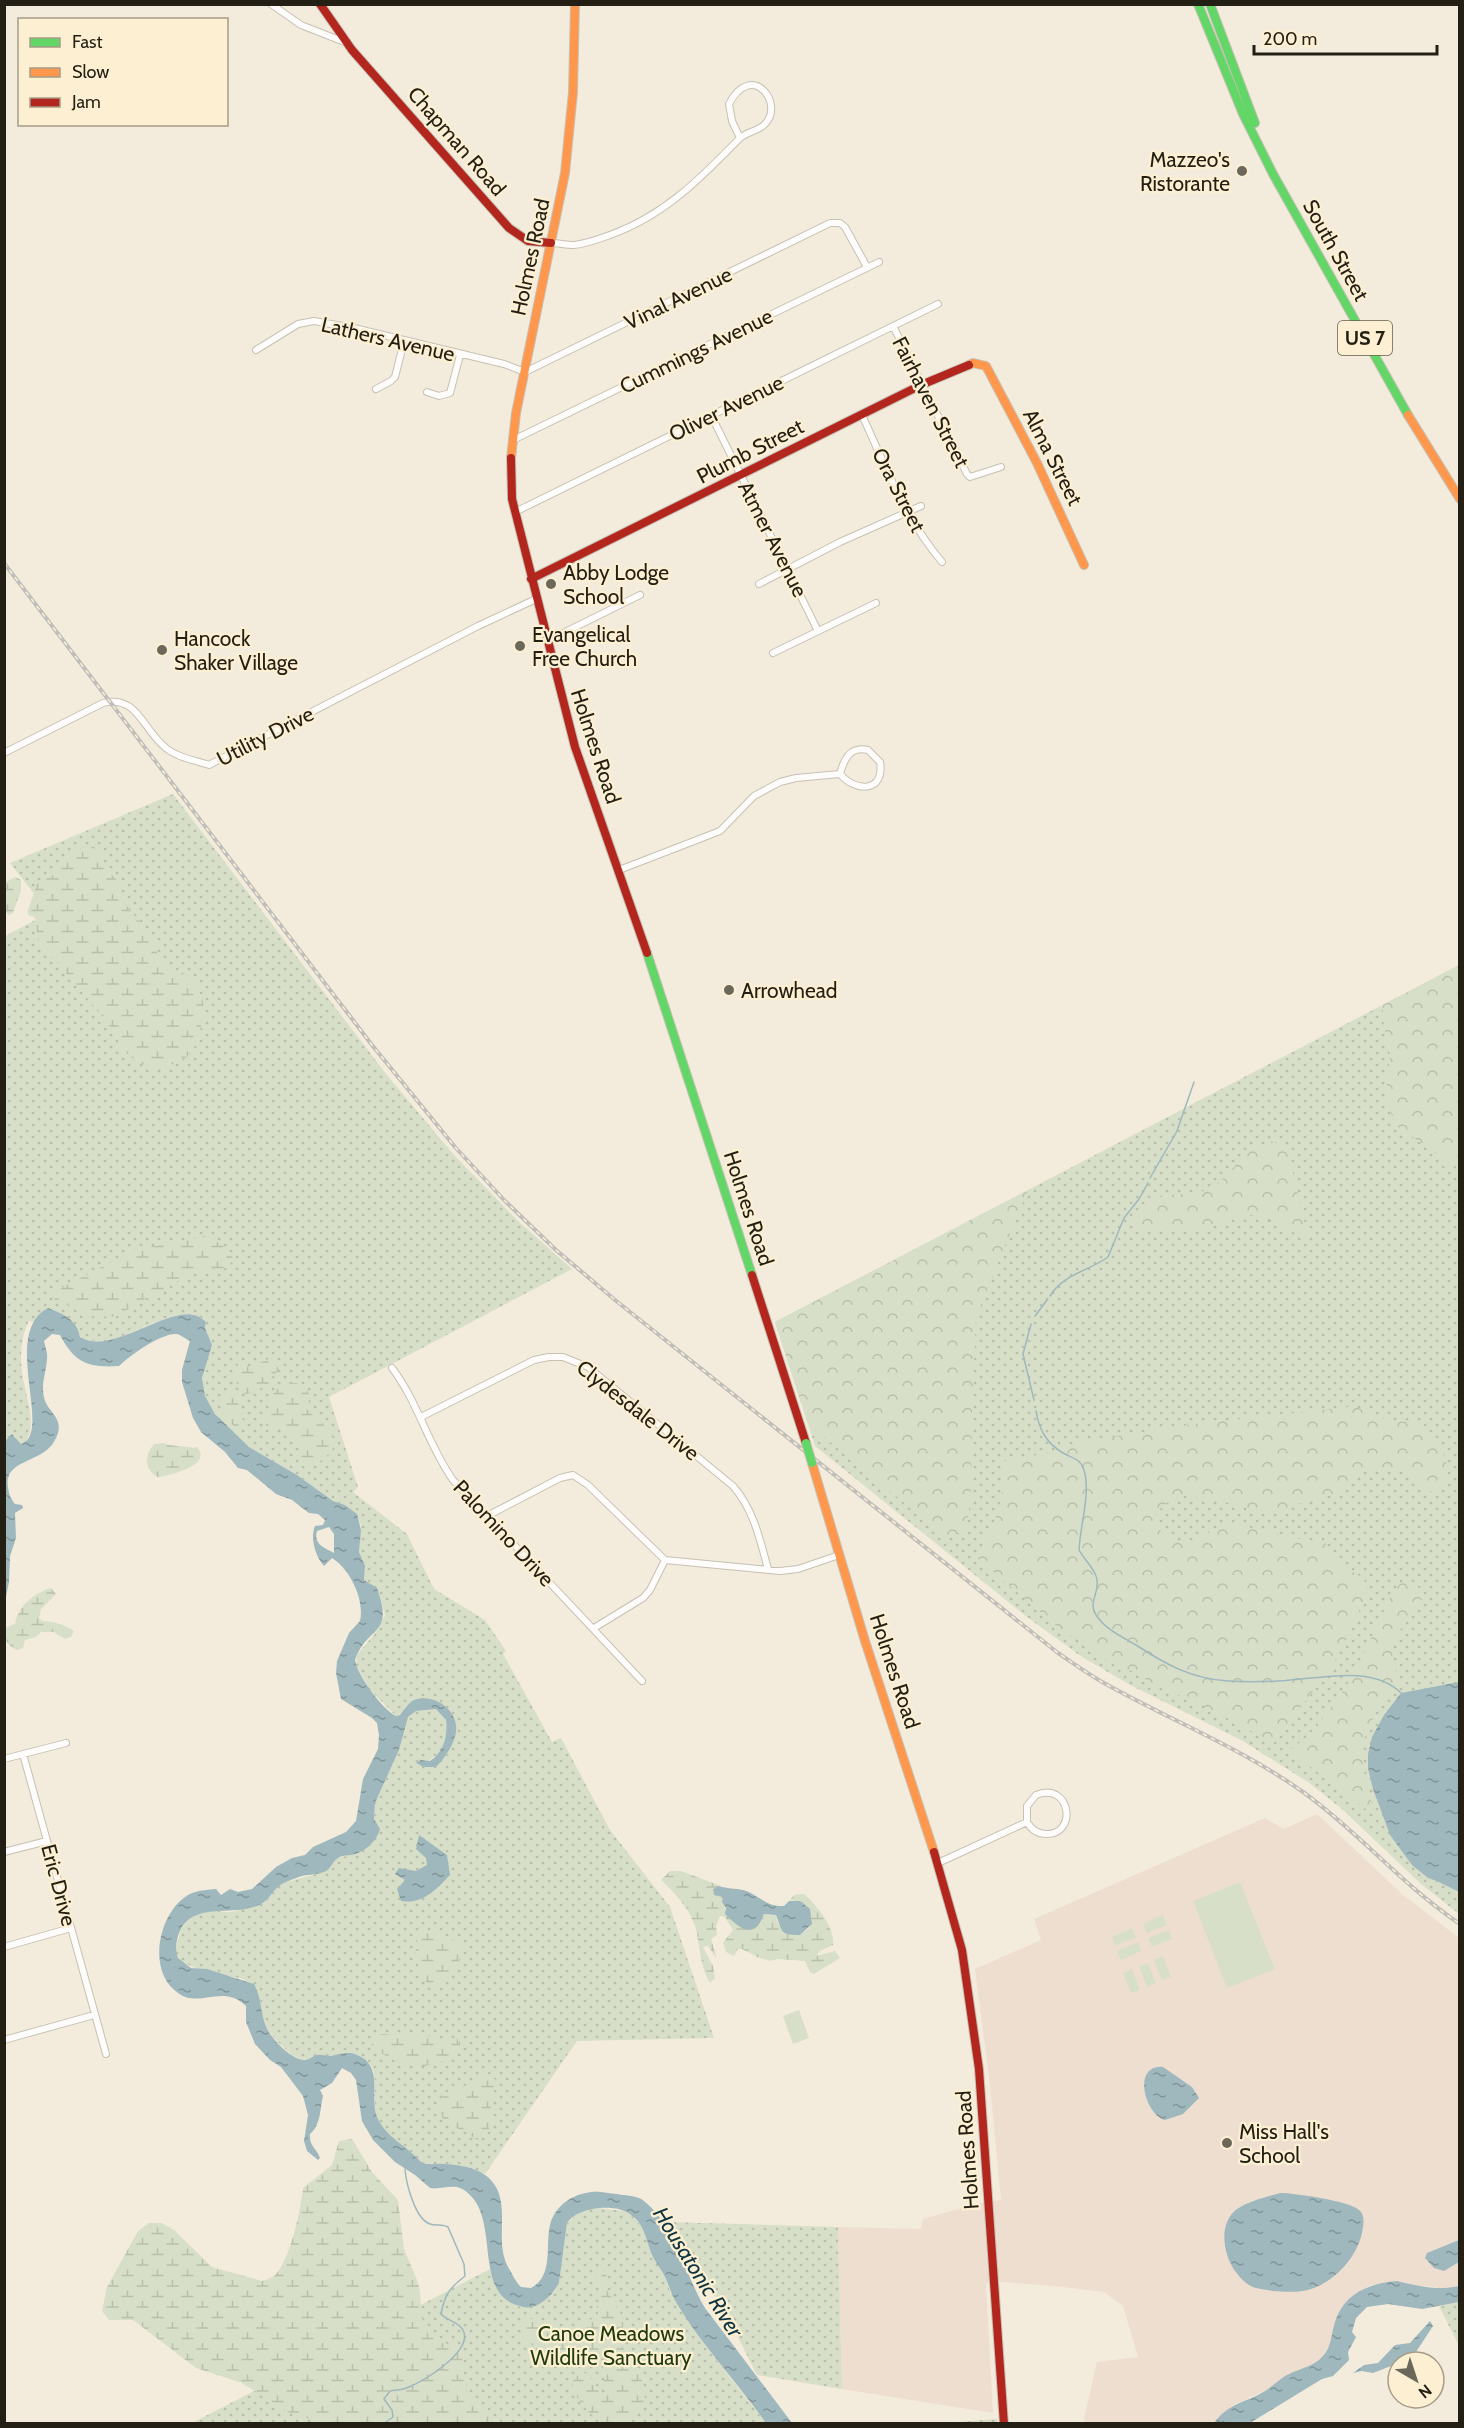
<svg xmlns="http://www.w3.org/2000/svg" width="1464" height="2428" viewBox="0 0 1464 2428" font-family="Cabin,sans-serif">
	<style>
		.education { fill: #eeded0 }
		.grass { fill: url(#grass-dots) }
		.forest { fill: url(#forest-crowns) }
		.wetland { fill: url(#wetland-marsh) }
		.pitch { fill: #d8dfc8 }
		.water { fill: url(#water-ripples); fill-rule: evenodd }
		.lines { fill: none; stroke-linecap: round; stroke-linejoin: round }
		.stream { stroke: #9eb8be; stroke-width: 1.5 }
		.street-casing { stroke: #c6c1b4; stroke-width: 8 }
		.fast-casing { stroke: #c6c1b4; stroke-width: 10 }
		.slow-casing { stroke: #c6c1b4; stroke-width: 10 }
		.jam-casing { stroke: #c6c1b4; stroke-width: 10 }
		.street { stroke: #fdfcfa; stroke-width: 6 }
		.fast { stroke: #63d668; stroke-width: 8 }
		.slow { stroke: #ff974d; stroke-width: 8 }
		.jam { stroke: #b3261e; stroke-width: 8 }
		.rail-casing { stroke: #c0bebb; stroke-width: 4 }
		.rail { stroke: #fdf0d2; stroke-width: 1.5; stroke-dasharray: 4.5; stroke-linecap: butt }
		.fast-bridge-casing { stroke: #c6c1b4; stroke-width: 10; stroke-linecap: butt }
		.fast-bridge { stroke: #63d668; stroke-width: 8 }
		.poi-dot { fill: #6c675b; stroke: #fdf0d2; stroke-width: 2 }
		.labels { text-anchor: middle; dominant-baseline: central; stroke-width: 4.5; stroke-linejoin: round; paint-order: stroke }
		.shield { fill: #fdf0d2; stroke: #655e4e; stroke-width: 1.5 }
		.shield-label { font-size: 20px; font-weight: bold; fill: #241f15 }
		.street-label { font-size: 21px; fill: #241f15; stroke: #fdf0d2 }
		.poi-label { font-size: 21px; fill: #241f15; stroke: #fdf0d2; text-anchor: start }
		.park-label { font-size: 21px; fill: #203b0c; stroke: #fdf0d2 }
		.water-label { font-size: 22px; font-style: italic; fill: #103542; stroke: #fdf0d2 }
	</style>
	<defs>
		<pattern id="grass-dots" width="8" height="8" patternUnits="userSpaceOnUse" patternTransform="scale(1.5)"><rect width="8" height="8" fill="#d8dfc8"/><path d="M2 2h.1M6 6h.1" fill="none" stroke="#b9bfab" stroke-width="1.8" stroke-linecap="round"/></pattern>
		<pattern id="forest-crowns" width="20" height="18" patternUnits="userSpaceOnUse" patternTransform="scale(1.5)"><rect width="20" height="18" fill="#d8dfc8"/><path d="M2 6a3 3 0 1 1 6 0M12 15a3 3 0 1 1 6 0" fill="none" stroke="#b9bfab"/></pattern>
		<pattern id="wetland-marsh" width="20" height="14" patternUnits="userSpaceOnUse" patternTransform="scale(1.5)"><rect width="20" height="14" fill="#d8dfc8"/><path d="M1 5h8M5 5V1M11 12h8M15 12V8" fill="none" stroke="#b9bfab"/></pattern>
		<pattern id="water-ripples" width="26" height="14" patternUnits="userSpaceOnUse" patternTransform="scale(1.5)"><rect width="26" height="14" fill="#9eb8be"/><path d="M2 4q2-2 4 0t4 0M15 11q2-2 4 0t4 0" fill="none" stroke="#819599"/></pattern>
	</defs>
	<rect width="100%" height="100%" fill="#f3ecdc"/>
	<path class="education" d="M1317,1814l85,80 57,44v348l-12,3 -22,-3 -8,1 -20,-6 -27,4 -19,13 -12,15 -7,28 -9,16 -10,7 -27,12 -19,14 -34,15 -19,18h-128l-2,-4 13,-57 41,-5 -15,-51 -19,-14 -42,-5 -57,-5 -19,1 7,130 -151,-24 -4,-162 83,2 2,-10 56,-16 22,-3 -11,-114 -15,-117 66,-29 -7,-21 231,-101 19,11z"/>
	<path class="grass" d="M173,794l213,280 68,81 64,66 54,48 -243,128 29,90 -5,5 54,42 27,55 51,31 21,31 -3,3 49,88 9,-4 49,92 60,77 44,131 -137,3 -92,133c-8,-4 -17,-7 -26,-8 -11,-2 -31,2 -40,-6 -14,-13 -37,-26 -43,-46 -4,-16 5,-46 -12,-56 -13,-7 -23,-3 -36,-2 -3,0 -6,-2 -9,-1 -8,1 -12,7 -21,3 -6,-2 -10,-7 -15,-11 -8,-7 -14,-15 -19,-25 -6,-12 -4,-24 -8,-35 -4,-2 -9,-6 -13,-8 -18,-5 -57,-8 -67,-24 2,-28 11,-44 42,-44 4,0 9,2 14,1 18,-5 35,-21 53,-29 19,-8 40,-6 52,-25 26,-5 30,-7 41,-32l-4,-7 1,-16 24,-53 9,-33 8,-6 20,-2 10,11c3,25 -6,38 -29,45l27,-7c14,-21 17,-44 -8,-57l-40,15 -27,-27 -13,-24 1,-10 19,-23 9,-17 -6,-23 -15,-12 1,-10 -6,-18 2,-28 -16,-19 -12,-4 -36,-26 -48,-28 -28,-25 -13,-19 -6,-16 1,-16 9,-26 -7,-17 1,-6c-20,-24 -71,14 -95,18 -10,2 -18,1 -28,0l-4,-6 -50,-13c-8,15 -9,34 -7,51 2,20 18,56 1,72l-4,-1 -5,-8 -9,6v-505l44,-23 -39,-50z
		M1459,965v949l-38,-30 -79,-75 -34,-27 -67,-42 -109,-54 -50,-29 -55,-40 -212,-171 -40,-124z
		M597,2208l28,3 6,3 13,15 8,27 13,21 5,14 37,57 59,75 -576,1 300,-155c4,17 15,33 31,38l38,-24 8,-60 11,-10z
		M668,2222l170,5 4,162 -85,-14 -35,-69 -47,-65z
		M1459,2302v44l-20,-40z
		M997,2419v4l-41,1v-2z"/>
	<path class="forest" d="M1459,965v204l-61,-42 -13,-25 5,-46 -7,-36v-15z
		M1273,1141l15,10 19,83 -4,3 -42,-21 -9,-1 -27,6 -25,9 -36,-2 -27,2 -3,-4c1,-7 3,-11 8,-17 21,-22 40,-10 64,-19 26,-11 32,-40 67,-49z
		M1028,1190l-52,127 -4,93 -1,88 -5,29 -5,5 -15,5 -138,-113 -33,-102z
		M1348,1407l11,1 22,10 43,7c14,27 29,27 21,62l-9,5 -9,-1 -20,-20 -42,-3 -9,6 -16,18 -40,11 -16,9 -16,2 -32,-10 -52,-8 -15,5 -10,9 -4,7 1,7 8,11 12,6 12,1 12,-3 20,-14 9,-2 81,18h14c5,7 8,16 13,21 12,11 28,10 31,28l-23,53 -16,27 -55,73 -82,-43 -26,-9 -38,-22 -12,-3 -58,-39 -80,-68c2,-10 6,-17 11,-26 12,-25 15,-44 14,-72l44,-8 31,-11 110,-17z
		M1408,1580l13,9 1,10c-21,40 -41,31 -22,85 -47,44 -42,76 -24,133l-86,-66 25,-22 29,-39 18,-32 31,-67 10,-10z"/>
	<path class="wetland" d="M85,847h9l7,6 4,15 13,13 4,19 31,38 6,22 4,5 22,9 9,8 8,15 2,13 -6,32 -11,15 -14,7 -18,5 -17,-6 -14,-12 -17,-29 -51,-61 -9,-9 -8,-3c2,-10 -5,-18 -2,-28l-3,-4 -6,-2v-5l10,-29 16,-6 5,-11 10,-12z
		M16,877l5,3v11l-8,22 -4,2 -4,-3v-30z
		M204,1236c13,4 24,12 30,24l-10,9 -32,2 -34,24 -13,4 -30,18 -27,-1 -9,-8 -24,-6 -1,-7 5,-6 80,-41 18,-2 11,-6 18,1z
		M268,1359l10,5v7l-21,21 -12,2 -8,-10 -4,-15 6,-5 12,3z
		M290,1383h7l11,9 2,6 -4,10c10,14 34,21 26,43 -10,8 -19,21 -33,13v-19l-15,-18h-17l-3,-6 11,-14 -5,-8c6,-10 8,-12 20,-16z
		M231,1392l8,7 5,27 -2,3c-14,-3 -19,-15 -21,-28z
		M164,1443c5,4 20,2 29,5l4,-1c16,18 -25,28 -39,30 -14,-7 -14,-22 -4,-33z
		M51,1588l5,6 -15,15 -2,9 3,3c11,0 23,4 32,10l-3,6 -6,2 -11,-7h-13l-5,5 -11,3 -2,8 -6,2c-9,-3 -14,-12 -12,-22l10,-4c3,-18 19,-31 36,-36z
		M670,1871h11l40,15 -8,3 11,8c-2,13 6,23 17,30l19,-3 4,-10 12,1 2,8 22,12 10,-7 -17,-28 -4,1 5,-6 10,-1c12,10 32,35 29,51l-13,6 -4,5 19,-5 5,7 -26,16 -4,-2 -5,-11 -27,-2 -8,2 -13,-4 -15,-8h-4l-4,7 -8,-4 -3,-9 10,-13 -8,-13 -5,-1 -4,10 1,9 -6,4 6,20 -9,-13 -5,1 10,19 2,12 -5,5c-9,-14 -10,-33 -13,-49 -4,-22 -20,-39 -36,-54z
		M429,1932l30,10 5,6c-5,11 -8,25 -17,34 -23,21 -39,-31 -27,-49z
		M382,2034l46,2 15,5 14,-3 4,9 -10,12 -26,7 -18,-2 -32,-13c-6,-8 -3,-14 7,-17z
		M486,2073l10,7c0,11 -5,15 -5,24 -1,16 3,17 -6,33l-8,3 -13,-9 -20,-8 -5,-15 4,-12 7,-6 11,-2z
		M352,2139l20,33 26,28 6,49 15,36 4,40 6,10 11,8 13,1 8,10 6,38 35,31h-180l-32,-10 -48,-30 -46,-15 -63,-48h-24l-7,-9 5,-24 31,-56 11,-8h13l12,7 38,37 50,14c4,-1 10,-3 13,-6 15,-14 26,-67 28,-87l29,-23 7,-24z
		M599,2267l7,5 1,18 17,29 -3,26c13,19 40,54 11,73 -6,4 -19,6 -27,5 -12,-3 -36,-30 -32,-42 2,-5 7,-7 11,-9l9,8 10,17h3c1,-7 -2,-9 -2,-16 0,-10 0,-16 -7,-25 -8,-2 -13,4 -21,6 -14,4 -45,-15 -54,-26v-15l4,-5 12,6 6,8 9,3 19,-4 12,-10 6,1 8,-5 -1,-9 4,-4 -2,-18 -4,-9z"/>
	<path class="pitch" d="M1240,1882l35,87 -48,19 -34,-87z
		M1163,1915l4,10 -20,8 -4,-9z
		M1132,1928l4,9 -21,9 -3,-9z
		M1169,1930l3,9 -20,8 -4,-9z
		M1138,1942l3,9 -20,9 -4,-9z
		M1163,1956l8,21 -9,3 -8,-20z
		M1148,1963l8,20 -9,4 -8,-21z
		M1132,1969l8,21 -9,3 -8,-20z
		M799,2010l10,28 -16,6 -10,-28z"/>
	<path class="water" d="M48,1308c16,6 29,12 32,29 35,22 100,-45 126,-15l-1,6 7,17 -10,33 3,18 10,18 34,33 48,28 36,26 12,4 12,9 4,16 -2,22 6,14 -1,14 13,8c18,49 -10,37 -22,72 2,15 27,49 41,56l4,-1c4,-5 7,-10 12,-14 17,-9 42,5 44,24 2,14 -10,32 -20,42h-12l-8,-4 5,-3 9,1c14,-9 18,-26 16,-41l-10,-11 -20,2 -8,6 -9,33 -24,53 -1,16 6,10c-3,12 -16,24 -29,26 -4,1 -9,0 -13,3 -5,3 -7,10 -12,13 -6,3 -11,3 -18,4 -7,0 -19,6 -26,9 -9,5 -13,17 -23,21 -26,12 -65,-4 -79,26 -4,8 -5,19 -2,27l13,10 16,1 47,15c9,16 5,31 15,48 6,10 23,28 36,28 5,-1 8,-4 12,-5 5,-1 10,1 14,1 15,-3 20,-6 35,4 15,16 4,39 11,57 9,20 28,28 41,42 7,8 17,4 26,5 20,1 42,5 52,23 12,22 1,49 9,73 2,6 5,10 8,16 3,5 4,7 8,11l10,1c23,-12 14,-42 19,-63 4,-17 19,-29 36,-32 10,-3 21,0 31,1 9,2 20,1 27,7 33,27 40,72 61,107l87,115h-26c-29,-41 -64,-77 -90,-121 -5,-8 -7,-17 -11,-25 -3,-7 -9,-13 -12,-20 -7,-15 -7,-32 -23,-43 -15,-11 -53,-7 -63,9l-8,60c-7,12 -20,27 -36,24 -52,-10 -22,-84 -54,-113 -13,-13 -24,-4 -39,-6l-15,-13 -20,-13 -22,-22 -11,-19 -6,-41 -5,-7 -9,-5 -10,15 -12,7 3,6c-3,12 -2,29 -13,38 -1,13 7,14 10,24l-2,2 -11,-9 -3,-10 4,-26 -5,-19 -22,-29 -11,-7 -15,-16 -9,-22v-16c-24,-23 -46,3 -68,-13 -31,-21 -20,-77 7,-96 9,-7 21,-7 31,-8l5,6 9,-6 8,3 14,-3 24,-22 16,-9 13,-3 8,-8 33,-15 10,-11 7,-42 15,-30 1,-14 -2,-12 -5,-5 -31,-19 -5,-26 1,-12 12,-28 11,-12c5,-21 -10,-52 -28,-63l-8,8c-9,-10 -14,-28 -9,-40l8,-1 2,-5 -7,-6 -9,-1 -17,-13 -16,-6 -29,-24 -9,-2 -13,-16 -24,-20 -8,-14 -11,-36v-12l8,-29c-4,-2 -9,-6 -13,-7 -15,-2 -48,22 -58,32 -31,2 -44,-3 -59,-31l-8,-1 -8,7c1,6 4,12 3,18 -1,15 -7,26 -2,42 5,13 20,18 11,37 -11,26 -53,20 -48,49 1,7 2,11 7,17l7,1 1,3 -8,5 1,25 -6,18 -1,26 -4,20v-161l7,-7 9,10c33,-11 -21,-111 27,-136zM329,1527l5,7v19c-10,-5 -21,-9 -17,-22z
		M1459,1682h1l-1,210 -22,-11 -9,-3 -16,-13 -22,-30 -17,-46 -5,-21v-14l4,-17 12,-22 17,-22z
		M419,1835l28,20 3,20c-13,14 -28,30 -49,26l-4,-12 8,-9 -10,-6 4,-6 17,3 11,-6 -1,-7 -10,-9z
		M719,1886c8,3 16,2 24,4 17,5 22,17 41,16l5,-5h11l10,8 2,15 -12,11c-21,0 -17,-3 -24,-20l-12,-1c-9,27 -25,14 -39,0l1,-6 -4,-6 1,-5 -9,-2 -1,-6z
		M1163,2067l29,20 7,11 -16,16 -18,6c-21,-6 -33,-56 -2,-53z
		M1280,2193c14,0 70,8 79,17 5,4 5,11 4,17 -3,26 -24,51 -49,61 -12,5 -28,4 -41,3 -20,-3 -25,-3 -38,-20 -12,-17 -17,-48 2,-62 12,-8 29,-12 43,-16z
		M1459,2240v22l-15,9 -10,-3 -9,-10 2,-5z
		M1397,2281c21,5 41,10 62,5v16l-37,7 -34,-5 -21,3 -11,11 -4,14 4,5 -8,15 1,8 -16,16 -11,3 -72,44h-36c16,-22 34,-20 54,-34 7,-5 14,-12 23,-16 11,-5 23,-7 32,-17 9,-10 8,-22 12,-34 9,-29 35,-39 62,-41z
		M1430,2321l3,5 -21,32 -10,1 -11,7 -18,7 -11,-2 -9,2 11,-8 14,-2 17,-18 15,-2z"/>
	<g class="lines">
		<path class="stream" d="M1150,1178l27,-47 17,-49
			M1050,1296c13,-22 39,-25 58,-39l16,-39 15,-19 9,-16
			M1035,1316l12,-16
			M1031,1324l-8,30 11,46
			M1036,1411c3,18 10,32 27,42 9,5 18,6 21,17 7,23 -4,56 -5,80 5,10 17,19 18,30 2,14 -9,23 -1,35 10,15 25,21 40,30 29,19 56,34 92,36 16,1 34,1 50,0 38,-1 93,-18 123,12
			M383,2424l10,-7 -1,-7 -8,-11 6,-8c6,-1 13,-1 19,-4 16,-7 65,-36 54,-57 -5,-9 -16,-9 -22,-16 4,-21 9,-26 24,-38l-1,-12 -16,-37c-6,-3 -12,-1 -18,-3 -15,-5 -24,-41 -25,-55"/>
		<g class="street-casing">
			<path id="street" d="M271,4l30,21 46,18
				M551,243c7,0 15,2 23,2 12,-1 25,-6 36,-10 54,-19 91,-57 130,-97l-8,-17 -3,-17c23,-44 56,0 36,20 -7,7 -18,8 -25,14
				M893,326l74,148 3,3 31,-10
				M256,350l42,-26 16,-3 40,7 150,36 21,8 305,-149h10l5,4 22,40
				M376,389l15,-8 4,-4 9,-36
				M427,392l12,4 11,-3 10,-38
				M711,415l107,216
				M862,415c24,52 42,102 80,147
				M513,440l366,-178
				M515,512l423,-208
				M759,584l81,-42 81,-36
				M547,641l93,-46
				M773,653l103,-50
				M4,753l99,-50c35,-9 40,28 63,45 12,10 29,12 43,17l269,-139 58,-27
				M619,870l101,-39 34,-35 26,-14 16,-4 44,-4c4,-15 10,-28 28,-24l12,12c5,30 -24,31 -40,12
				M392,1368c26,34 36,77 61,112l189,201
				M421,1417l113,-57 15,-3h14l25,10 145,119c21,24 27,54 35,83
				M487,1516l73,-38 13,-3 15,10 77,75
				M594,1628l49,-30 7,-8 15,-30 115,11 18,-2 41,-14
				M23,1754l83,300
				M4,1759l62,-16
				M4,1852l43,-11
				M938,1863l89,-41v-16l9,-11c35,-14 42,40 10,39 -9,0 -15,-5 -19,-12
				M4,1947l67,-19
				M4,2040l90,-25"/>
		</g>
		<g class="fast-casing">
			<path id="fast" d="M1198,4l45,110 30,60 135,241
				M1210,4l45,119
				M647,953l105,322"/>
		</g>
		<g class="slow-casing">
			<path id="slow" d="M969,365l4,-2 13,3 51,97 47,102
				M1408,415l52,84
				M511,458l5,-45 49,-240 8,-81 2,-88
				M812,1463l53,178 69,211"/>
		</g>
		<g class="jam-casing">
			<path id="jam" d="M320,4l32,46 157,178 19,13 23,2
				M511,458l1,41 63,248 72,206
				M531,579l390,-194 48,-20
				M752,1275l54,168
				M934,1852l28,98 17,119 25,355"/>
		</g>
		<use href="#street" class="street"/>
		<use href="#fast" class="fast"/>
		<use href="#slow" class="slow"/>
		<use href="#jam" class="jam"/>
		<g class="rail-casing">
			<path id="rail" d="M4,563l368,482 83,102 50,54 51,49 59,50 443,353c15,10 30,21 46,30 66,37 137,65 199,109 56,40 100,94 157,132"/>
		</g>
		<use href="#rail" class="rail"/>
		<g class="fast-bridge-casing">
			<path id="fast-bridge" d="M806,1443l6,20"/>
		</g>
		<use href="#fast-bridge" class="fast-bridge"/>
	</g>
	<g class="poi-dot">
		<circle cx="1242" cy="171" r="6"/>
		<circle cx="551" cy="584" r="6"/>
		<circle cx="520" cy="646" r="6"/>
		<circle cx="162" cy="650" r="6"/>
		<circle cx="729" cy="990" r="6"/>
		<circle cx="1227" cy="2143" r="6"/>
	</g>
	<g class="labels">
		<rect class="shield" x="1338" y="321" width="54" height="34" rx="4.5"/>
		<g class="shield-label">
			<text x="1365" y="338">US 7</text>
		</g>
		<g class="street-label">
			<text transform="translate(457 141) rotate(49)">Chapman Road</text>
			<text transform="translate(1336 250) rotate(61)">South Street</text>
			<text transform="translate(530 257) rotate(-78)">Holmes Road</text>
			<text transform="translate(678 298) rotate(-26)">Vinal Avenue</text>
			<text transform="translate(388 339) rotate(13)">Lathers Avenue</text>
			<text transform="translate(696 351) rotate(-26)">Cummings Avenue</text>
			<text transform="translate(931 402) rotate(63)">Fairhaven Street</text>
			<text transform="translate(726 408) rotate(-26)">Oliver Avenue</text>
			<text transform="translate(750 451) rotate(-27)">Plumb Street</text>
			<text transform="translate(1053 457) rotate(63)">Alma Street</text>
			<text transform="translate(899 490) rotate(63)">Ora Street</text>
			<text transform="translate(773 539) rotate(63)">Atmer Avenue</text>
			<text transform="translate(265 736) rotate(-27)">Utility Drive</text>
			<text transform="translate(596 746) rotate(72)">Holmes Road</text>
			<text transform="translate(749 1208) rotate(72)">Holmes Road</text>
			<text transform="translate(638 1410) rotate(38)">Clydesdale Drive</text>
			<text transform="translate(504 1533) rotate(47)">Palomino Drive</text>
			<text transform="translate(895 1671) rotate(72)">Holmes Road</text>
			<text transform="translate(59 1885) rotate(75)">Eric Drive</text>
			<text transform="translate(967 2150) rotate(-94)">Holmes Road</text>
		</g>
		<g class="poi-label">
			<text x="1230" y="159" text-anchor="end">Mazzeo's<tspan x="1230" dy="24">Ristorante</tspan></text>
			<text x="563" y="572">Abby Lodge<tspan x="563" dy="24">School</tspan></text>
			<text x="532" y="634">Evangelical<tspan x="532" dy="24">Free Church</tspan></text>
			<text x="174" y="638">Hancock<tspan x="174" dy="24">Shaker Village</tspan></text>
			<text x="741" y="990">Arrowhead</text>
			<text x="1239" y="2131">Miss Hall's<tspan x="1239" dy="24">School</tspan></text>
		</g>
		<g class="park-label">
			<text x="611" y="2333">Canoe Meadows<tspan x="611" dy="24">Wildlife Sanctuary</tspan></text>
		</g>
		<g class="water-label">
			<text transform="translate(698 2272) rotate(58)">Housatonic River</text>
		</g>
	</g>
	<rect width="1464" height="2428" fill="none" stroke="#241f15" stroke-width="12"/>
	<rect x="18" y="18" width="210" height="108" fill="#fdf0d2" stroke="#a69c86" stroke-width="1.5"/>
	<rect x="30" y="38" width="30" height="9" fill="#63d668" stroke="#a69c86" stroke-width="1.5"/>
	<text x="72" y="48" font-size="18" fill="#241f15">Fast</text>
	<rect x="30" y="68" width="30" height="9" fill="#ff974d" stroke="#a69c86" stroke-width="1.5"/>
	<text x="72" y="78" font-size="18" fill="#241f15">Slow</text>
	<rect x="30" y="98" width="30" height="9" fill="#b3261e" stroke="#a69c86" stroke-width="1.5"/>
	<text x="72" y="108" font-size="18" fill="#241f15">Jam</text>
	<g transform="translate(1416 2380) rotate(141)"><circle r="28" fill="#fdf0d2" stroke="#a69c86" stroke-width="1.5"/>
	<path d="M0-4.5L10 22L0 15L-10 22Z" fill="#6c675b"/>
	<text y="-9" font-size="16" font-weight="bold" text-anchor="middle" fill="#241f15">N</text>
	</g>
	<path d="M1254 45v9h183v-9" fill="none" stroke="#241f15" stroke-width="3"/>
	<text x="1263" y="45" font-size="18" fill="#241f15" stroke="#fdf0d2" stroke-width="4.5" paint-order="stroke">200 m</text>
</svg>
